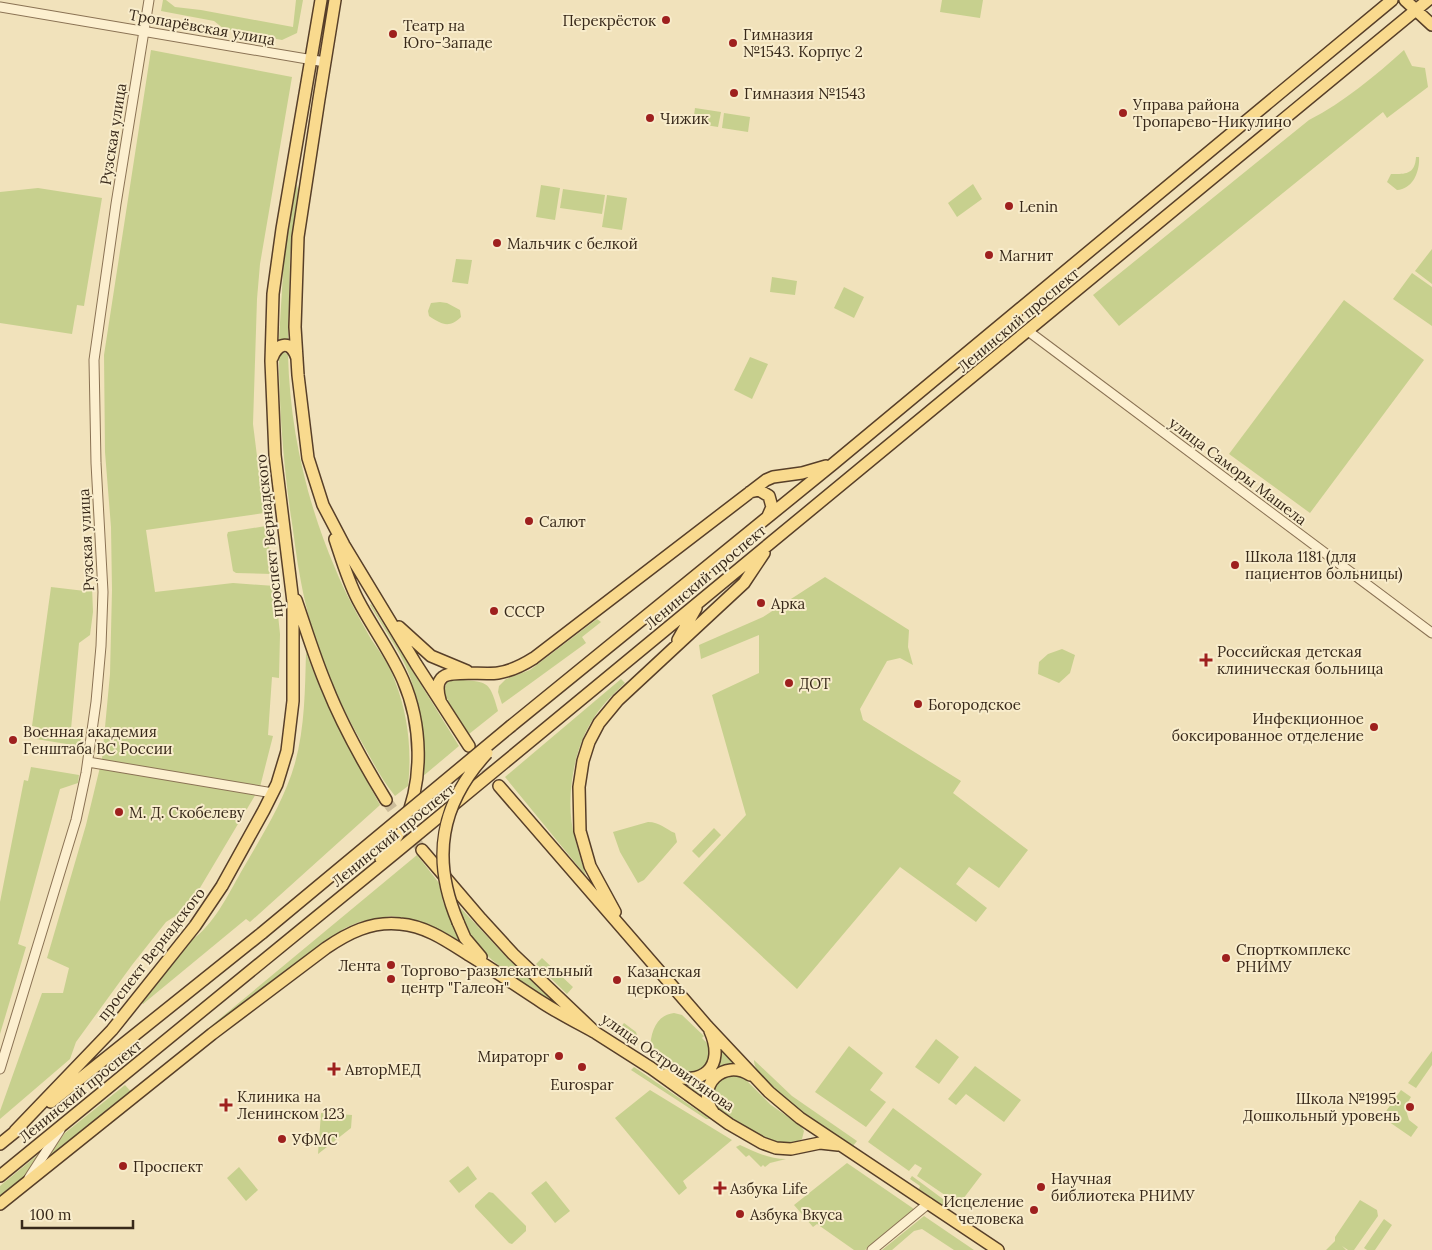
<svg xmlns="http://www.w3.org/2000/svg" width="1432" height="1250" viewBox="0 0 1432 1250" font-family="Lora,serif">
	<style>
		.green { fill: #c7d08e }
		.lines { fill: none; stroke-linecap: round; stroke-linejoin: round }
		.major-tunnel { stroke: #ccbd9b; stroke-width: 11; stroke-dasharray: 11 5.5; stroke-linecap: butt }
		.minor-casing { stroke: #8a7254; stroke-width: 11 }
		.major-casing { stroke: #573f29; stroke-width: 14 }
		.minor { stroke: #fcefcf; stroke-width: 9 }
		.major { stroke: #f9da8e; stroke-width: 11 }
		.major-bridge-casing { stroke: #573f29; stroke-width: 14; stroke-linecap: butt }
		.major-bridge { stroke: #f9da8e; stroke-width: 11 }
		.poi-dot { fill: #9e201e; stroke: #f8eccb; stroke-width: 2 }
		.labels { text-anchor: middle; dominant-baseline: central; stroke-width: 4; stroke-linejoin: round; paint-order: stroke }
		.poi-label { font-size: 15px; fill: #38291a; stroke: #f8eccb; text-anchor: start }
		.street-label { font-size: 15px; fill: #38291a; stroke: #f8eccb }
	</style>
	<rect width="100%" height="100%" fill="#f1e2bb"/>
	<path class="green" d="M163,0h3l9,7 26,3 92,17 3,-27h7l-6,33 -15,7 -58,-11 -10,-8 -53,-10z
		M942,0h41l-3,18 -40,-6z
		M151,50l141,27 -32,187 -3,35 -4,125 11,89 -118,17 9,62 78,-9 42,3 5,48 -1,44 -7,-1 -4,58 5,1 -13,51 -72,121 -22,14 -34,43 -56,77 -6,17 -70,60v-8l42,-118h21l6,-25 -22,-10 39,-133 16,-66 8,-85 2,-84 -1,-63 -6,-75 -1,-97z
		M1404,50l8,16 13,2 3,19 -41,31 -4,-6 -264,214 -26,-31 216,-175c35,-18 66,-44 95,-70z
		M695,108l26,4 -3,15 -25,-4z
		M724,113l26,4 -2,15 -26,-4z
		M1416,157h3c1,14 -6,32 -22,33l-10,-8 4,-8c14,0 24,1 25,-17z
		M296,183l2,6 -8,68 -2,83 -9,-1 5,-82z
		M973,184l9,15 -25,18 -9,-14z
		M541,185l19,3 -5,32 -19,-3z
		M38,188l64,10 -18,108 -7,-1 -5,29 -72,-11v-131z
		M563,189l42,6 -3,19 -42,-6z
		M607,195l20,3 -5,32 -20,-3z
		M1432,249v35l-17,-13z
		M456,259l16,1 -4,24 -16,-2z
		M1412,273l20,14v39l-39,-27z
		M772,277l25,4 -2,14 -25,-3z
		M844,287l20,10 -10,21 -20,-10z
		M1344,300l80,60 -114,153 -81,-59z
		M440,302l7,1 13,7 1,7c-12,12 -20,7 -32,-1l-1,-5 3,-8z
		M284,352l4,3c2,74 18,145 47,213 10,25 23,48 36,71 9,13 19,27 24,42 13,34 17,69 13,105l-13,10c-14,-17 -23,-36 -34,-55 -28,-49 -50,-104 -60,-159 -5,-24 -7,-48 -11,-72 -7,-52 -11,-103 -11,-156z
		M750,357l18,7 -16,35 -18,-9z
		M266,526l7,48 -37,-1 -3,-2 -6,-36 1,-3z
		M825,577l84,53 -1,17 5,18 -13,-7 -13,3 -27,48 3,11 98,61 -8,12 75,57 -29,38 -30,-21 -13,17 31,24 -11,14 -76,-55 -103,122 -114,-106 63,-68 -34,-120 47,-22v-38l-58,24 -2,-14 64,-28z
		M51,587l34,4 7,-4 1,25 -3,23 -11,8 -8,86 11,7 -3,10 -43,-7 1,-12 -5,-1z
		M371,604l88,142 -37,31c0,-30 0,-62 -9,-91 -8,-29 -28,-55 -43,-81z
		M597,619l4,3 -19,15 4,6 -84,61 -4,-12 1,-6 7,-7 24,-9z
		M1062,649l13,6 -5,18 -11,10 -21,-9 1,-12 9,-8z
		M306,652c19,54 47,103 74,153l-130,117 -4,-3 -103,85 -1,-1 50,-63c22,-16 36,-45 49,-68 20,-35 43,-70 54,-109 10,-36 10,-74 11,-111z
		M455,679c32,4 34,-1 43,32l-29,23 -26,-41 4,-11z
		M621,679l4,4c-13,12 -26,25 -35,41 -18,31 -25,80 -15,115 3,12 7,24 11,37l-81,-99z
		M31,767l48,8 -1,8 -18,6 -42,155 8,3 -26,87v-132l24,-122 4,1z
		M648,822c12,0 17,7 27,11l2,9 -33,38 -6,3 -18,-31 -7,-20z
		M714,828l7,7 -22,23 -7,-7z
		M417,855l22,28 4,19 19,42 -28,-17 -29,-9 -14,-2 -32,6 -14,6 -23,16 -115,89 -2,-2z
		M456,903l52,56 55,49c-30,-19 -71,-41 -91,-70 -7,-11 -11,-24 -16,-35z
		M542,958l31,29 -6,7 -31,-30z
		M674,1013l8,2 22,21 -2,2 7,7 1,11 -3,7 -8,8 -7,3 -15,-1 -27,-25c1,-16 6,-33 24,-35z
		M624,1023l12,9 3,10 -2,3h-3l-15,-10 -2,-3z
		M936,1039l23,18 -20,27 -24,-17z
		M849,1046l34,27 -13,17 16,12 -20,25 -51,-35z
		M721,1049l15,16h-6l-26,32 -16,-11 15,-6 17,-22z
		M1432,1051v14l-16,23 -8,-5z
		M754,1060l38,36 65,45 -4,5c-19,-14 -100,-62 -99,-86z
		M975,1066l46,34 -17,22 -38,-28 -10,11 -8,-6z
		M634,1067l76,52h-4l-75,-49z
		M722,1075l20,1 29,29 30,21 3,5 -2,8c-22,15 -50,-7 -67,-19 -9,-7 -23,-13 -23,-25 -1,-7 6,-14 10,-20z
		M125,1085l8,9 -96,78 28,-39z
		M650,1090l82,50 -49,41 4,7 -8,7 -64,-77z
		M1401,1090l10,7 -6,10 4,13 9,7 -7,10 -29,-20z
		M893,1108l89,66 -22,29 -2,1 -41,-28 5,-8 -7,-4 -6,7 -41,-29z
		M321,1113l31,2 -1,13 -33,26z
		M740,1145c15,7 29,14 46,14l-16,4 -5,4 -2,-2 -2,2 -12,-12 -3,2 -10,-10z
		M40,1153l1,1 -19,26 -22,20v-14z
		M847,1163l67,46 -49,41h-11l-37,-26 -4,3 -19,-22z
		M468,1166l9,13 -18,14 -10,-12z
		M239,1167l19,23 -12,11 -19,-23z
		M912,1176l43,32 -7,1 -29,-20 1,-3 -10,-7z
		M546,1181l24,30 -15,12 -24,-30z
		M489,1192l4,1 33,33v5l-14,13 -3,-1 -34,-36v-2z
		M1360,1200l17,10 1,6 -24,34h-6l-6,-4 4,4h-20l9,-9v-4z
		M924,1216l50,34h-20l-32,-21 -8,2 -22,19h-10z
		M1384,1219l8,6 -17,25h-8l-3,-2z"/>
	<g class="lines">
		<path class="major-tunnel" d="M476,755l23,31
			M386,800l36,50"/>
		<g class="minor-casing">
			<path id="minor" d="M0,7l325,55
				M1028,331l404,302
				M88,762l185,31
				M0,1069l76,-249 10,-47 10,-71 5,-56 2,-54 -7,-129 -2,-103 22,-156 33,-204
				M29,1178l31,-48
				M872,1250l57,-47"/>
		</g>
		<g class="major-casing">
			<path id="major" d="M335,0l-16,99 -21,138 -3,90 3,48 10,83 15,47 21,40 72,119 53,82
				M1405,0l27,25
				M272,358c6,-16 19,-18 25,0
				M750,492l9,-2 10,6 3,11 -4,9
				M335,539c7,21 13,42 23,61 14,27 33,52 45,80 19,44 21,100 1,144 -6,13 -15,24 -23,35
				M296,600c10,29 19,59 31,87 16,40 37,77 59,113
				M399,627l32,29 36,15
				M678,640l18,-32
				M440,700c-2,-7 -4,-18 3,-23 9,-7 41,-2 55,-4 13,-2 25,-8 36,-15l232,-178 7,-3 29,-4 24,-7
				M511,726l322,-262 559,-464
				M499,786l208,240 62,66 31,26 198,132
				M422,850l59,69 32,35 83,79 55,35 78,56 33,19 14,5 15,1 29,-6 18,2
				M615,912l-25,-46 -10,-35 -1,-44 4,-26 6,-19 10,-19 19,-23 126,-117 20,-30
				M458,922l7,16 16,19
				M667,1074c35,14 59,-7 43,-43
				M51,1102l211,-169
				M713,1112c-18,-26 11,-54 37,-37
				M15,1131l97,-101 83,-104 27,-40 42,-76 13,-26 10,-33 6,-50v-99l-18,-147 -4,-94 2,-67 9,-65 39,-229
				M0,1144l21,-17
				M0,1176l395,-323 1033,-853
				M0,1204l212,-170 114,-86c22,-15 45,-27 74,-24 26,2 47,17 69,31 25,15 49,32 74,48 17,11 35,20 53,30"/>
		</g>
		<use href="#minor" class="minor"/>
		<use href="#major" class="major"/>
		<g class="major-bridge-casing">
			<path id="major-bridge" d="M458,922c-27,-63 -18,-118 29,-169
				M262,933l249,-207"/>
		</g>
		<use href="#major-bridge" class="major-bridge"/>
	</g>
	<g class="poi-dot">
		<circle cx="666" cy="20" r="5"/>
		<circle cx="393" cy="34" r="5"/>
		<circle cx="733" cy="43" r="5"/>
		<circle cx="734" cy="93" r="5"/>
		<circle cx="1123" cy="113" r="5"/>
		<circle cx="650" cy="118" r="5"/>
		<circle cx="1009" cy="206" r="5"/>
		<circle cx="497" cy="243" r="5"/>
		<circle cx="989" cy="255" r="5"/>
		<circle cx="529" cy="521" r="5"/>
		<circle cx="1235" cy="565" r="5"/>
		<circle cx="761" cy="603" r="5"/>
		<circle cx="494" cy="611" r="5"/>
		<path d="M1203.5 652.5h5v5h5v5h-5v5h-5v-5h-5v-5h5z"/>
		<circle cx="789" cy="683" r="5"/>
		<circle cx="918" cy="704" r="5"/>
		<circle cx="1374" cy="727" r="5"/>
		<circle cx="13" cy="740" r="5"/>
		<circle cx="119" cy="812" r="5"/>
		<circle cx="1226" cy="958" r="5"/>
		<circle cx="391" cy="965" r="5"/>
		<circle cx="391" cy="979" r="5"/>
		<circle cx="617" cy="980" r="5"/>
		<circle cx="559" cy="1056" r="5"/>
		<circle cx="582" cy="1067" r="5"/>
		<path d="M331.5 1061.5h5v5h5v5h-5v5h-5v-5h-5v-5h5z"/>
		<path d="M223.5 1097.5h5v5h5v5h-5v5h-5v-5h-5v-5h5z"/>
		<circle cx="1410" cy="1107" r="5"/>
		<circle cx="282" cy="1139" r="5"/>
		<circle cx="123" cy="1166" r="5"/>
		<circle cx="1041" cy="1187" r="5"/>
		<path d="M717.5 1180.5h5v5h5v5h-5v5h-5v-5h-5v-5h5z"/>
		<circle cx="1034" cy="1210" r="5"/>
		<circle cx="740" cy="1214" r="5"/>
	</g>
	<g class="labels">
		<g class="poi-label">
			<text x="656" y="20" text-anchor="end">Перекрёсток</text>
			<text x="403" y="25">Театр на<tspan x="403" dy="17">Юго-Западе</tspan></text>
			<text x="743" y="34">Гимназия<tspan x="743" dy="17">№1543. Корпус 2</tspan></text>
			<text x="744" y="93">Гимназия №1543</text>
			<text x="1133" y="104">Управа района<tspan x="1133" dy="17">Тропарево-Никулино</tspan></text>
			<text x="660" y="118">Чижик</text>
			<text x="1019" y="206">Lenin</text>
			<text x="507" y="243">Мальчик с белкой</text>
			<text x="999" y="255">Магнит</text>
			<text x="539" y="521">Салют</text>
			<text x="1245" y="556">Школа 1181 (для<tspan x="1245" dy="17">пациентов больницы)</tspan></text>
			<text x="771" y="603">Арка</text>
			<text x="504" y="611">СССР</text>
			<text x="1217" y="651">Российская детская<tspan x="1217" dy="17">клиническая больница</tspan></text>
			<text x="799" y="683">ДОТ</text>
			<text x="928" y="704">Богородское</text>
			<text x="1364" y="718" text-anchor="end">Инфекционное<tspan x="1364" dy="17">боксированное отделение</tspan></text>
			<text x="23" y="731">Военная академия<tspan x="23" dy="17">Генштаба ВС России</tspan></text>
			<text x="129" y="812">М. Д. Скобелеву</text>
			<text x="1236" y="949">Спорткомплекс<tspan x="1236" dy="17">РНИМУ</tspan></text>
			<text x="381" y="965" text-anchor="end">Лента</text>
			<text x="401" y="970">Торгово-развлекательный<tspan x="401" dy="17">центр "Галеон"</tspan></text>
			<text x="627" y="971">Казанская<tspan x="627" dy="17">церковь</tspan></text>
			<text x="549" y="1056" text-anchor="end">Мираторг</text>
			<text x="345" y="1069">АвторМЕД</text>
			<text x="582" y="1084" text-anchor="middle">Eurospar</text>
			<text x="237" y="1096">Клиника на<tspan x="237" dy="17">Ленинском 123</tspan></text>
			<text x="1400" y="1098" text-anchor="end">Школа №1995.<tspan x="1400" dy="17">Дошкольный уровень</tspan></text>
			<text x="292" y="1139">УФМС</text>
			<text x="133" y="1166">Проспект</text>
			<text x="1051" y="1178">Научная<tspan x="1051" dy="17">библиотека РНИМУ</tspan></text>
			<text x="730" y="1188">Азбука Life</text>
			<text x="1024" y="1201" text-anchor="end">Исцеление<tspan x="1024" dy="17">человека</tspan></text>
			<text x="750" y="1214">Азбука Вкуса</text>
		</g>
		<g class="street-label">
			<text transform="translate(202 27) rotate(10)">Тропарёвская улица</text>
			<text transform="translate(113 134) rotate(-81)">Рузская улица</text>
			<text transform="translate(1018 320) rotate(-40)">Ленинский проспект</text>
			<text transform="translate(1238 471) rotate(37)">улица Саморы Машела</text>
			<text transform="translate(269 536) rotate(-96)">проспект Вернадского</text>
			<text transform="translate(86 540) rotate(-93)">Рузская улица</text>
			<text transform="translate(705 577) rotate(-40)">Ленинский проспект</text>
			<text transform="translate(393 835) rotate(-39)">Ленинский проспект</text>
			<text transform="translate(151 954) rotate(-52)">проспект Вернадского</text>
			<text transform="translate(668 1062) rotate(35)">улица Островитянова</text>
			<text transform="translate(80 1091) rotate(-39)">Ленинский проспект</text>
		</g>
	</g>
	<path d="M22 1220v8h111v-8" fill="none" stroke="#38291a" stroke-width="2.5"/>
	<text x="30" y="1220" font-size="15" fill="#38291a" stroke="#f8eccb" stroke-width="4" paint-order="stroke">100 m</text>
</svg>
